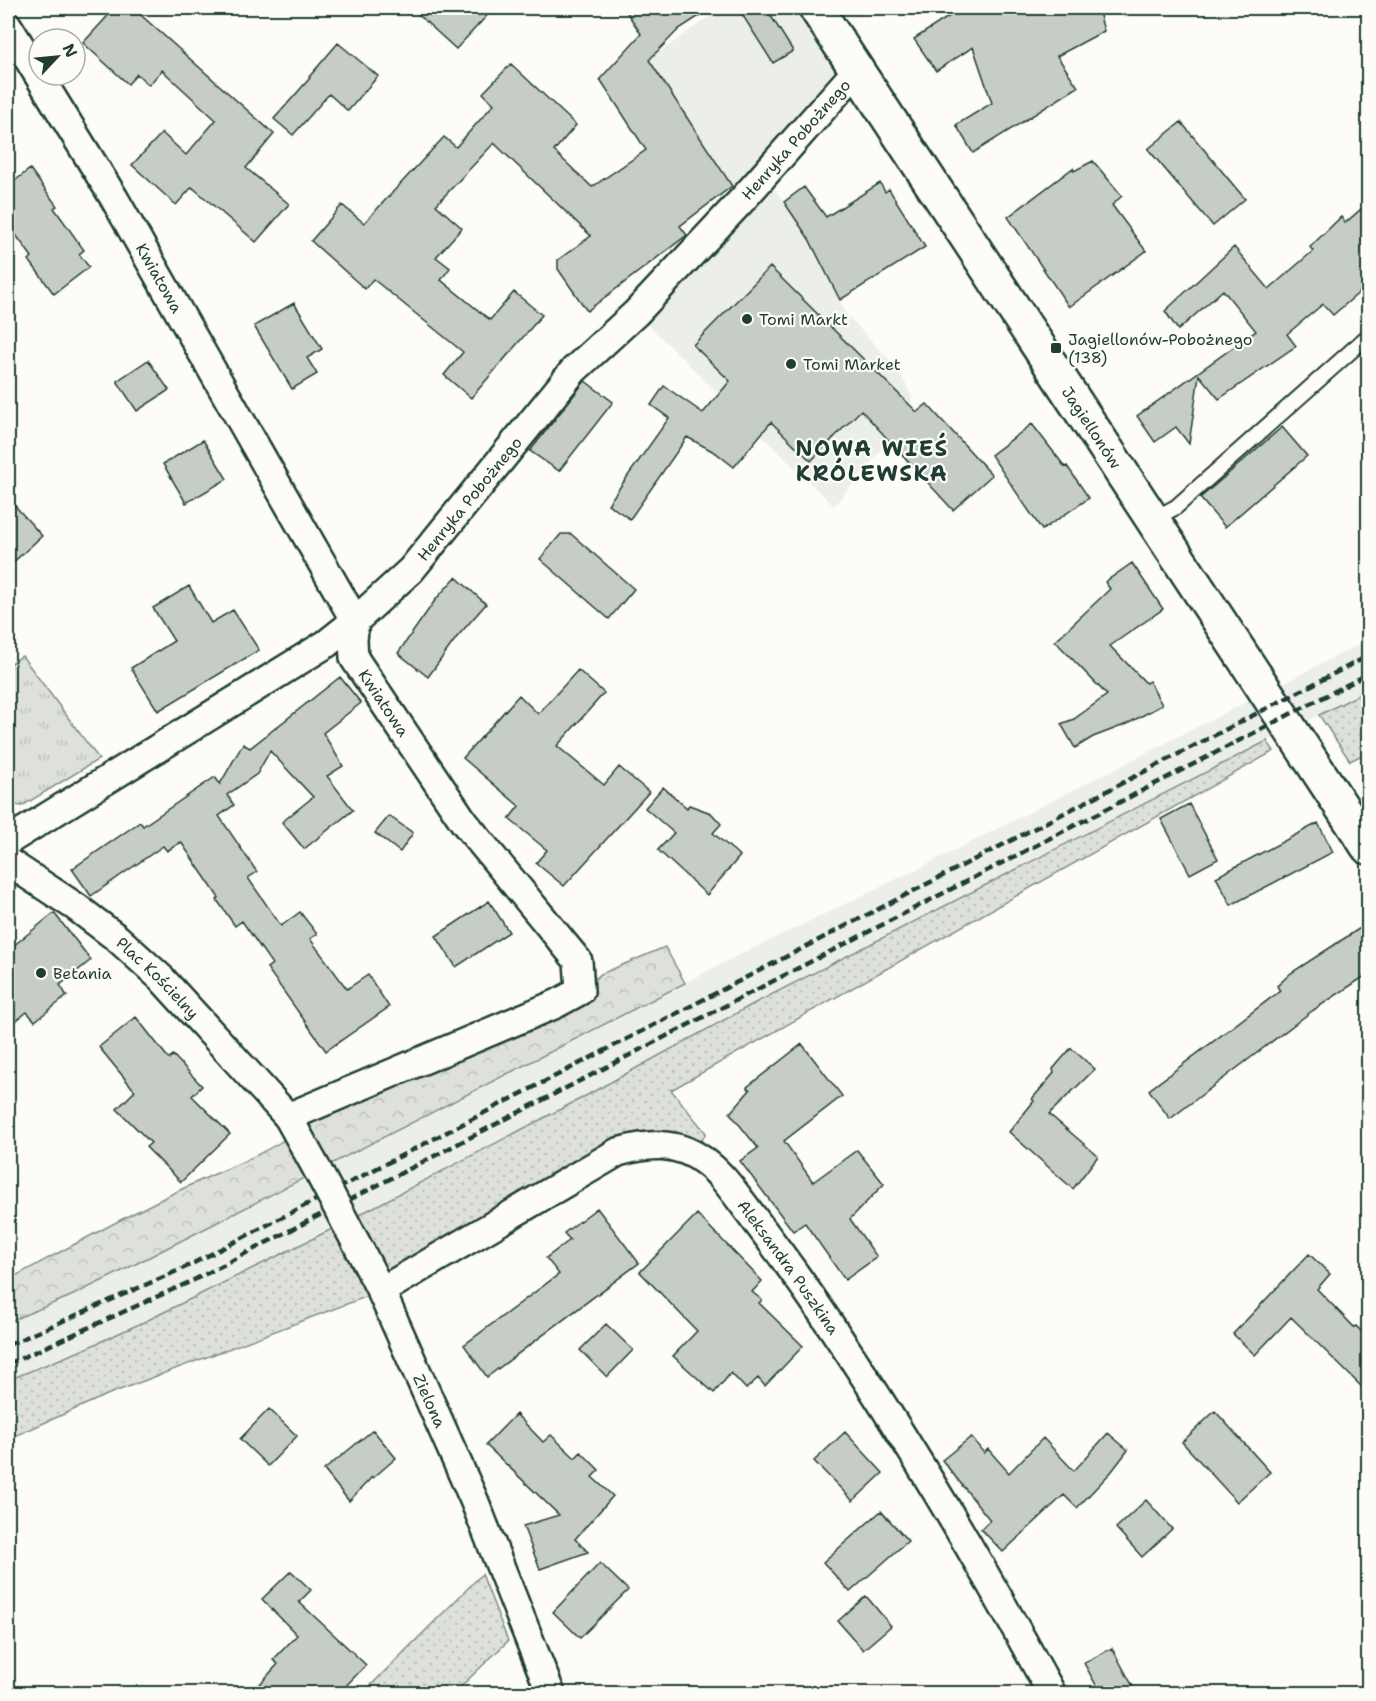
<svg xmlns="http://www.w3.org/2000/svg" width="1376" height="1701" viewBox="0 0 1376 1701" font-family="'Shantell Sans',sans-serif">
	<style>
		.built { fill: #eceee9 }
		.grass { fill: url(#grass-dots); stroke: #7e8e88; stroke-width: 1.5 }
		.forest { fill: url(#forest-crowns); stroke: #7e8e88; stroke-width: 1.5 }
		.park { fill: url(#park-tufts); stroke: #7e8e88; stroke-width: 1.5 }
		.building { fill: #c6cdc7; stroke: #1f3d34; stroke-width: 1.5 }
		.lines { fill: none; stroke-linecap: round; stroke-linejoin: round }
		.lane-casing { stroke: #1f3d34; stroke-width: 18 }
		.street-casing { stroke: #1f3d34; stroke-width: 32 }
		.secondary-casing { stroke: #1f3d34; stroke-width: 38 }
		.lane { stroke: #fdfcf7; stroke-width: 14 }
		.street { stroke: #fdfcf7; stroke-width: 27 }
		.secondary { stroke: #fdfcf7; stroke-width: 33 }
		.rail { stroke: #1f3d34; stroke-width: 4.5; stroke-dasharray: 9 4.5; stroke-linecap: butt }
		.street-bridge-casing { stroke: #1f3d34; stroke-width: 32; stroke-linecap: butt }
		.street-bridge { stroke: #fdfcf7; stroke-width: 27 }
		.poi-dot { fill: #1f3d34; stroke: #fdfcf7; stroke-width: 2 }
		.labels { text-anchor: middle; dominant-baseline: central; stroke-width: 4.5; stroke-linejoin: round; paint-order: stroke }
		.street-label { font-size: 16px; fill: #1f3d34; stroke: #fdfcf7 }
		.poi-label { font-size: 16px; fill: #1f3d34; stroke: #fdfcf7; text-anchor: start }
		.district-label { font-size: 22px; font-weight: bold; letter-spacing: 1.5px; fill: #1f3d34; stroke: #fdfcf7 }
	</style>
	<defs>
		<pattern id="grass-dots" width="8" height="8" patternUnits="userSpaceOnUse" patternTransform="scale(1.5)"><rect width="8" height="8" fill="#dde0db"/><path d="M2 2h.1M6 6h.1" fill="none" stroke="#bdc1bd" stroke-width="1.8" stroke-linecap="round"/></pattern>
		<pattern id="forest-crowns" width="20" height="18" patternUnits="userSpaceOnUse" patternTransform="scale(1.5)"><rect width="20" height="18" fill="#dde0db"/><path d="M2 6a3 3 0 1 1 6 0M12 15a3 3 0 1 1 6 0" fill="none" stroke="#bdc1bd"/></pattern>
		<pattern id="park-tufts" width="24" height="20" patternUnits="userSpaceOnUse" patternTransform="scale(1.5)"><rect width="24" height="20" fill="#dde0db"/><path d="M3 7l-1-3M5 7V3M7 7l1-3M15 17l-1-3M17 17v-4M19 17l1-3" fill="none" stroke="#bdc1bd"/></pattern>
	</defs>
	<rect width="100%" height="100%" fill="#fdfcf7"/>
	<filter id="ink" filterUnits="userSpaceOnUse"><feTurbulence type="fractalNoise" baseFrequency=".0167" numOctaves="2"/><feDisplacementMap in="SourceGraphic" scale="12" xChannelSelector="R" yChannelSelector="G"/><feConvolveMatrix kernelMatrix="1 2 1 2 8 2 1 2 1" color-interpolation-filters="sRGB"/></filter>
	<g filter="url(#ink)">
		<path class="built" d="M721,8h95l42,61 -94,107 11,13 34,50 37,75 46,49 11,16 9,19 -6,23 -72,85 -198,-193 106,-113 -93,-140z
			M1368,640v50l-613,313 -175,96 -250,131 -182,90 -68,31 -72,29v-58l63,-26 47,-23 613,-314 199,-96z"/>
		<path class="grass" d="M1368,690v62l-18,9 -31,-46z
			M1267,741l7,10 -603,339 35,43 -13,22 -53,-9 -259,145 -272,103 -101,45v-59l72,-29 68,-31 182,-90 250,-131 175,-96z
			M482,1574l26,67 -54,52h-91z"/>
		<path class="forest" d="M665,947l20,36 -567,290 -47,23 -63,26v-42c56,-30 112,-61 170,-89 40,-20 81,-33 118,-59l-8,-15 292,-126 21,-17z"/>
		<path class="park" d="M22,656l77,103 -77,47 -14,-2v-139z"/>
		<path class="building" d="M115,8h18l141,126 -28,34 43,36 -33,38 -64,-55 -16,18 -44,-40 30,-32 24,22 30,-35 -54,-50 -13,15 -12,-11 -9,10 -45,-41z
			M411,8h83l-38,41z
			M624,8h88l-33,21 -30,31 83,126 -52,40 7,9 -100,76 -29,-42v-9l33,-24 -97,-93 -58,62 26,23 -26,29 14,11 -9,12 49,40 24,-28 28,23 -71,83 -27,-23 19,-23 -90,-73 -8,10 -54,-48 31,-36 22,18 80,-86 12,10 38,-43 -11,-11 28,-29 65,61 -22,26 38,36 54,-37 -46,-71 41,-45z
			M738,8h28l27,43 -20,12z
			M962,8h136l6,23 -47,25 21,31 -105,66 -17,-28 36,-22 -19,-56 -37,24 -22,-32z
			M338,43l40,33 -30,35 -19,-17 -36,41 -19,-16 36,-41 -1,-1z
			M1181,122l64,77 -32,27 -65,-77z
			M1093,161l29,35 -10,9 34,46 -77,56 -61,-90 65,-49 1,3z
			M30,169l27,37 -3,2 30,42 -5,4 10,13 -35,27 -25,-34 3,-3 -24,-33v-38z
			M880,183l5,9 4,-3 36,58 -85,53 -31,-61 -25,-37 20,-15 22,30z
			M1368,203v82l-35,30 -10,-11 -36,30 9,12 -77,53 -20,-24 -10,69 -13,-17 -21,15 -18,-26 119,-85 -33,-41 -45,40 -13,-19 69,-64 35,42 44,-38 -3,-4 31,-30 4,6z
			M770,267l147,145 10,-8 65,71 -39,35 -92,-100 -50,51 -40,-39 -37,45 -18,-14 -29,-16 -57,82 -22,-15 61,-86 -18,-13 13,-19 39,27 27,-32 -37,-36z
			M294,303l28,46 -15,9 10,16 -25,15 -38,-63z
			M148,360l21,30 -32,21 -20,-30z
			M585,381l28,21 -54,69 -29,-20z
			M1032,424l33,43 2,-1 22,32 -47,32 -51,-75z
			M1282,427l25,29 -82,71 -25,-29z
			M203,440l24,39 -41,24 -23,-39z
			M8,498l34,38 -34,31z
			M561,534h10l63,55 -25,30 -69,-60z
			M1132,563l31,46 -53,37 36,37 3,-2 13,24 -35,19 -34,13 -18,11 -14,-24 13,-5 33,-24 -52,-54 55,-52 -5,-7z
			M456,577l30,27 -29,33 -29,40 -30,-24 38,-54z
			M189,586l22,37 22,-13 26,40 -101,61 -27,-43 43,-27 -21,-33z
			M578,670l26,23 -47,53 47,39 15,-18 30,25 -85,94 -28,-23 11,-13 -38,-31 10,-13 -56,-48 56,-63 19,19z
			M340,677l21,26 -38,30 20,33 -16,10 26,34 -49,39 -22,-27 31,-25 -43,-46 -13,23 -30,21 7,10 -15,11 38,56 -9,6 33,48 19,-14 17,22 -7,5 37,50 21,-14 21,32 -63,44 -59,-83 5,-4 -30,-43 -7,5 -18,-26 2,-2 -38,-56 -14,9 -4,-5 -72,50 -19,-27 68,-47 3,4 72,-49 5,7 23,-40 7,4z
			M663,787l24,21 2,-3 22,8 10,11 -8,9 27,23 -33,39 -49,-45 16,-17 -29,-25z
			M1189,804l29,55 -28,15 -29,-55z
			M389,816l24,17 -13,19 -25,-19z
			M1318,823l15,29 -102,53 -15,-28z
			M489,901l20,31 -53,35 -20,-31z
			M54,913l37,47 -31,25 7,11 -23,18 -9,7 -8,-9 -19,15v-77z
			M1368,923v51l-56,37 -142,108 -21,-29 131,-99 -3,-5 14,-13z
			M136,1017l33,42 4,-4 29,31 -10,10 38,38 -49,48 -35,-35 5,-4 -34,-34 18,-18 -36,-44z
			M802,1044l40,52 -58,45 29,41 44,-32 27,34 -34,35 27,38 -32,23 -40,-57 -12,8 -53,-70 18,-13 -28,-35 20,-23 -3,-3z
			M1071,1048l24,21 -46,45 49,42 -25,33 -64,-57 25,-31 -2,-2 22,-26 -1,-4z
			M597,1208l42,55 -152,114 -23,-32 95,-71 -13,-16 24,-18 -6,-7z
			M697,1214l65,67 -10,11 10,8 -3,3 44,43 -38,40 -7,-8 -12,11 -15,-16 -17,20 -41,-37 24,-25 -57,-59z
			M1309,1254l21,20 -13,15 37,38 2,-1 12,12v55l-77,-76 -36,38 -22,-21z
			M606,1324l27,26 -26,27 -27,-27z
			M269,1409l28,27 -29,30 -28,-27z
			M1215,1411l55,61 -33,30 -55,-60z
			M516,1414l27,28 8,-7 24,23 6,-6 18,18 -7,7 21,19 -38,43 13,13 -48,17 -17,-43 36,-11 -73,-70z
			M373,1430l23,28 -23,20 -1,-1 -23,24 -25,-31z
			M845,1432l38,41 -30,28 -39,-40z
			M1108,1433l20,17 -16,21 -35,37 -13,-13 -61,57 -22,-23 9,-9 -48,-60 29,-23 13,16 4,-4 21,24 34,-35 31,33z
			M1146,1500l26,29 -30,28 -26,-29z
			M881,1511l27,30 -58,51 -27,-30z
			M600,1563l28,27 -48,48 -27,-26z
			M291,1571l20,19 -12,12 67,63 -28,29h-87l27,-30 -5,-4 24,-25 -35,-36z
			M866,1596l25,30 -28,24 -25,-29z
			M1112,1648l25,46h-36l-17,-31z"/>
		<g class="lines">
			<g class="lane-casing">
				<path id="lane" d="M1154,519l22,-12 192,-171"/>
			</g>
			<g class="street-casing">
				<g id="street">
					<path id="s1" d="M8,26l106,172 241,423 -2,19 1,18 110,164 114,139 2,30 -24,13 -268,113"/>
					<path id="s2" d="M8,841l318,-197 29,-23 56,-51 163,-200 62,-57 106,-113 116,-131"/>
					<path id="s3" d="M8,862l68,45 41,31 44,40 127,139 30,54"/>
					<path id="s4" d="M361,1252l20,39 93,209 77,194"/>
					<path id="s5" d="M381,1291l237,-139c32,-9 59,-11 86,9 18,13 30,31 43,48 15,20 31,41 46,62 95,134 180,278 259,423"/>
				</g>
			</g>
			<g class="secondary-casing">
				<g id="secondary">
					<path id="s6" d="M816,8l552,839"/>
				</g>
			</g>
			<use href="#lane" class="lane"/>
			<use href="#street" class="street"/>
			<use href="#secondary" class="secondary"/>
			<path class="rail" d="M8,1345l176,-77 1184,-612
				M8,1364l186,-84 1174,-606"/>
			<g class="street-bridge-casing">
				<path id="street-bridge" d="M318,1171l43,81"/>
			</g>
			<use href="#street-bridge" class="street-bridge"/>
		</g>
	</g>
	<g class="poi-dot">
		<circle cx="747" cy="319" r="6"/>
		<rect x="1050" y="342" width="12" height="12" rx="3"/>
		<circle cx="791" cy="364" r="6"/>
		<circle cx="41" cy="973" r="6"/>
	</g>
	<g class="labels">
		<g class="street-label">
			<text stroke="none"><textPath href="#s2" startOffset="1065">Henryka Pobożnego</textPath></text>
			<text stroke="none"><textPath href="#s1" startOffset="294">Kwiatowa</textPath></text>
			<text stroke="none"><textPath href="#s6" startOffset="502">Jagiellonów</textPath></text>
			<text stroke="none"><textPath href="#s2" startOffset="579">Henryka Pobożnego</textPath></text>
			<text stroke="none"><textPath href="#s1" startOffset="780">Kwiatowa</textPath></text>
			<text stroke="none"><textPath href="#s3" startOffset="190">Plac Kościelny</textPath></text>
			<text stroke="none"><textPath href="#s5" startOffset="501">Aleksandra Puszkina</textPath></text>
			<text stroke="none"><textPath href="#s4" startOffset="164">Zielona</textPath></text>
		</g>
		<g class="poi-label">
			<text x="759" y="319">Tomi Markt</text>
			<text x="1068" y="339">Jagiellonów-Pobożnego<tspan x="1068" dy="18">(138)</tspan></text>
			<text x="803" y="364">Tomi Market</text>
			<text x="53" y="973">Betania</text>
		</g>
		<g class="district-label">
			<text x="872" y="448">NOWA WIEŚ<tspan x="872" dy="25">KRÓLEWSKA</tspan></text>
		</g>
	</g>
	<rect width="1376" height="1701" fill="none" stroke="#fdfcf7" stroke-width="30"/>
	<rect x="15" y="15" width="1346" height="1671" fill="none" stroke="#1f3d34" stroke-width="2" filter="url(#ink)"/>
	<g transform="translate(57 57) rotate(64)"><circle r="28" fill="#fdfcf7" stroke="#a4b0a9" stroke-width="1.5"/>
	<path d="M0-4.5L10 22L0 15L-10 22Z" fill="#1f3d34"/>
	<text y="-9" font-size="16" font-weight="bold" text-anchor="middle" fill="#1f3d34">N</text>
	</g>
</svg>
